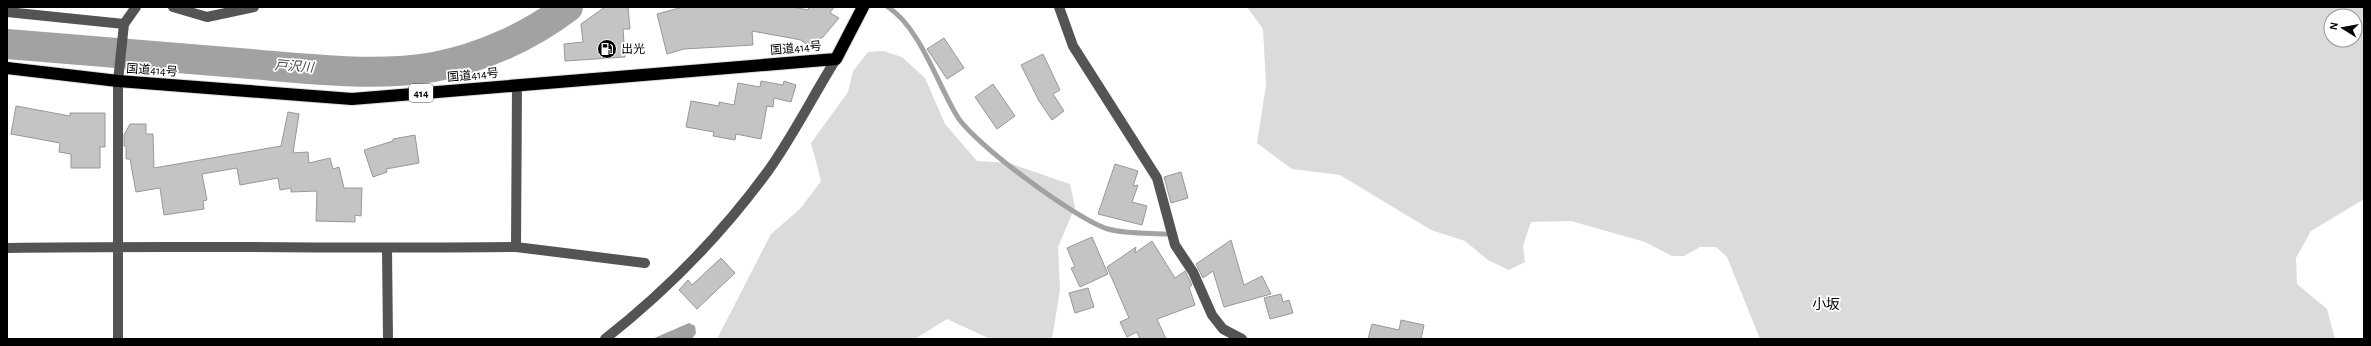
<svg xmlns="http://www.w3.org/2000/svg" width="2371" height="346" viewBox="0 0 2371 346" font-family="'Alegreya Sans','Noto Sans JP',sans-serif">
	<style>
		.green { fill: #dbdbdb; fill-rule: evenodd }
		.water { fill: #a2a2a2 }
		.lines { fill: none; stroke-linecap: round; stroke-linejoin: round }
		.stream { stroke: #a2a2a2; stroke-width: 5 }
		.river { stroke: #a2a2a2; stroke-width: 30 }
		.building { fill: #c4c4c4; stroke: #989898 }
		.highway-casing { stroke: #dbdbdb; stroke-width: 14 }
		.minor { stroke: #545454; stroke-width: 10 }
		.highway { stroke: #000; stroke-width: 12 }
		.labels { text-anchor: middle; dominant-baseline: central; stroke-width: 3.5; stroke-linejoin: round; paint-order: stroke }
		.shield { fill: #fff; stroke: #4c4c4c; stroke-width: 1 }
		.shield-label { font-size: 11px; font-weight: bold; fill: #000 }
		.street-label { font-size: 12px; fill: #000; stroke: #fff }
		.poi-label { font-size: 12px; fill: #000; stroke: #fff; text-anchor: start }
		.water-label { font-size: 13px; font-style: italic; fill: #434343; stroke: #fff }
		.quarter-label { font-size: 14px; fill: #000; stroke: #fff }
	</style>
	<rect width="100%" height="100%" fill="#fff"/>
	<path class="green" d="M1247,7h1117v192l-53,32 -15,27 1,26 30,25 8,30h-575l-33,-82 -11,-10h-16l-16,9h-12l-27,-14 -74,-21 -40,1 -8,24 2,16 -16,8 -21,-10 -23,-19 -34,-11 -91,-55 -48,-6 -35,-26 9,-58 -3,-56zM2331,16h24v24h-24z
		M883,51l19,6 23,21 20,46 32,37 32,2 61,21 5,23 -17,40 2,43 -8,49h-62l-43,-20 -32,20h-198l54,-105 29,-25 21,-28 -10,-38 37,-51 5,-21 15,-19z"/>
	<path class="water" d="M689,323l6,3 1,7 -4,6h-40z"/>
	<g class="lines">
		<path class="stream" d="M888,7c32,21 49,76 69,109 16,27 120,104 151,113 18,5 39,4 58,5"/>
		<path class="river" d="M7,44c81,7 162,14 244,20 58,5 125,13 183,3 48,-9 96,-31 134,-60"/>
	</g>
	<path class="building" d="M605,7h23l2,22h-7l2,28 -60,4 -1,-17 19,-2 -2,-18z
		M683,7h110l15,3 1,-3h25l-4,6 9,5 -16,19 -16,8 -6,-5 -49,-9 1,14 -69,4 -17,5 -10,-40z
		M944,38l20,30 -17,11 -20,-30z
		M1043,54l17,36 -7,4 11,17 -12,9 -13,-19 -18,-36z
		M761,81l22,4 1,-4 12,4 -5,17 -17,-4 -1,9 -6,-1 -6,33 -25,-5 -1,6 -22,-4 1,-4 -28,-5 5,-26 28,5v-4l15,3 4,-22 22,4z
		M993,84l22,32 -18,13 -22,-32z
		M16,106l54,10v-3h35v34h-5v21h-29v-14l-12,-2 1,-9 -49,-9z
		M288,112l11,2 -6,39 15,-1 1,11 21,-5 3,11 6,-2 5,21h18l-1,28 -6,-1v7l-39,-1 1,-30 -26,1v-4l-11,2 -2,-12 -38,7 -3,-17 -35,6 5,26 -4,1 1,8 -40,6 -4,-27 -24,4 -6,-33h-4v-13h-2v-11l6,-11h16v10h7l1,34 127,-22z
		M415,135l4,28 -33,6 1,3 -14,5 -9,-27 29,-9v-2z
		M1115,164l23,7 -5,15 5,-1 -6,17 15,4 -5,19 -44,-11z
		M1181,172l7,26 -17,5 -7,-26z
		M1092,237l16,37 -28,13 -9,-19 4,-1 -8,-19z
		M1231,240l13,45 18,-9 9,18 -47,13 -11,-36 -10,7 -7,-14z
		M1152,241l23,37 10,-7 7,14 -3,2 6,18 -38,14 9,20h-26l-3,-7 -10,5 -7,-15 9,-4 -22,-51 29,-20 -1,6z
		M721,258l14,15 -38,36 -18,-19 9,-10 4,5z
		M1088,288l6,19 -19,6 -6,-20z
		M1281,294l2,8 6,-2 4,13 -23,6 -6,-21z
		M1401,320l23,5 -3,14h-53l4,-15 27,6z"/>
	<g class="lines">
		<g class="highway-casing">
			<path id="highway" d="M7,68l111,13 234,18 484,-40 27,-52"/>
		</g>
		<path class="minor" d="M173,7l34,10 47,-10
			M1059,7l14,39 84,132 18,67 18,27 19,43 11,14 19,10
			M7,12l117,12
			M516,247l129,16
			M7,248c170,-3 340,1 509,-1l1,-161
			M387,249l1,90
			M118,339v-258l6,-57 12,-17
			M605,339c61,-48 117,-105 163,-168 25,-35 45,-75 68,-112"/>
		<use href="#highway" class="highway"/>
	</g>
	<defs>
		<g id="fuel-disc" transform="scale(1)"><circle r="9.5" fill="#000" stroke="#fff"/><path d="M-5.5-6h7V0h2V4h1.3V-2.5L3-4.5l.8-.8L6-3V5H2.5V1h-1V6h-7ZM-4.2-4.7v3.2H.2V-4.7Z" fill="#fff"/></g>
	</defs>
	<g fill-rule="evenodd">
		<use href="#fuel-disc" x="607" y="49"/>
	</g>
	<g class="labels">
		<rect class="shield" x="409" y="84" width="24" height="18" rx="3"/>
		<g class="shield-label">
			<text x="421" y="93">414</text>
		</g>
		<g class="street-label">
			<text transform="translate(796 48) rotate(-5)">国道414号</text>
			<text transform="translate(152 70) rotate(4)">国道414号</text>
			<text transform="translate(473 75) rotate(-5)">国道414号</text>
		</g>
		<g class="poi-label">
			<text x="621" y="49">出光</text>
		</g>
		<g class="water-label">
			<text transform="translate(294 67) rotate(4)">戸沢川</text>
		</g>
		<g class="quarter-label">
			<text x="1826" y="305">小坂</text>
		</g>
	</g>
	<rect width="2371" height="346" fill="none" stroke="#000000" stroke-width="16"/>
	<g transform="translate(2343 28) rotate(281)"><circle r="19" fill="#ffffff" stroke="#999999"/>
	<path d="M0-3L7 15L0 10L-7 15Z" fill="#000000"/>
	<text y="-6" font-size="11" font-weight="bold" text-anchor="middle" fill="#000000">N</text>
	</g>
</svg>
